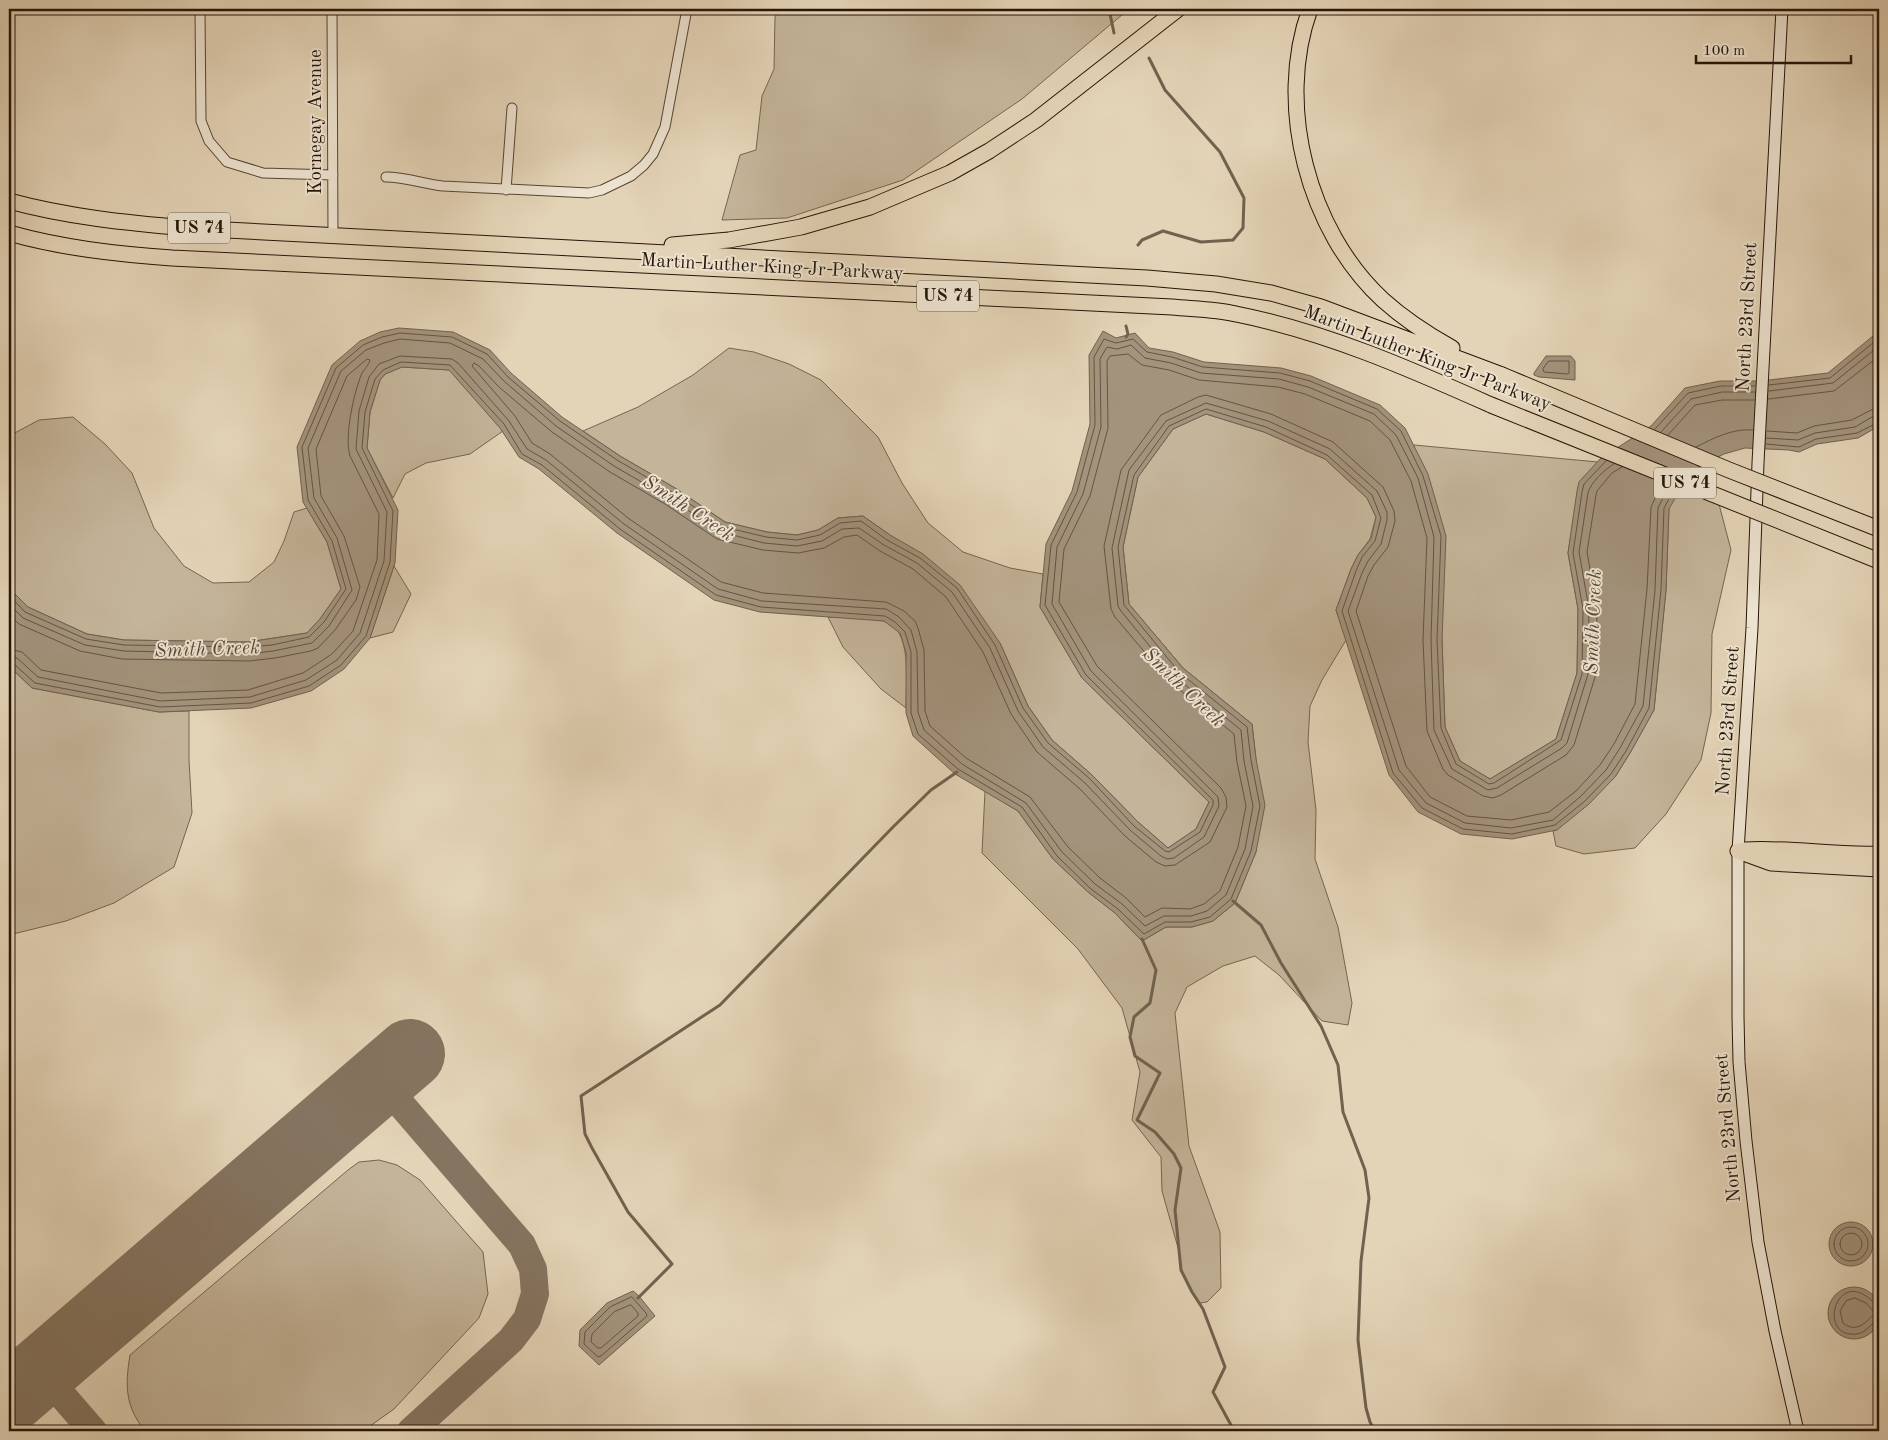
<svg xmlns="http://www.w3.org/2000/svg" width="1888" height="1440" viewBox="0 0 1888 1440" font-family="'Old Standard TT',serif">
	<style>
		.green { fill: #c4b499; stroke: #756451 }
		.water { fill: #a3937c; stroke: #71614e }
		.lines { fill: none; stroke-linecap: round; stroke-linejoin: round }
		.shore { stroke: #645442; stroke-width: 1 }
		.stream { stroke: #71614e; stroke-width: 3 }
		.taxiway { stroke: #857460; stroke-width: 28 }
		.runway { stroke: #857460; stroke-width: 70 }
		.minor-casing { stroke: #564534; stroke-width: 11 }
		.secondary-casing { stroke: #261509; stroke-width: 13 }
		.motorway-casing { stroke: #261509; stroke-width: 17 }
		.minor { stroke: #ede3d0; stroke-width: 9 }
		.secondary { stroke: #ede3d0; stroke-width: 11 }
		.motorway { stroke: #e4d4b7; stroke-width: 15 }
		.motorway-bridge-casing { stroke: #261509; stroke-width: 17; stroke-linecap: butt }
		.motorway-bridge { stroke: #e4d4b7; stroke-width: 15 }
		.labels { text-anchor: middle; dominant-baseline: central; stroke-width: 4; stroke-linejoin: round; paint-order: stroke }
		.shield { fill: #ede3d0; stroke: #625345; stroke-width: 1 }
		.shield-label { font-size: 18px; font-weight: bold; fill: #261509 }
		.street-label { font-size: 19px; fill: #261509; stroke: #ede3d0 }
		.water-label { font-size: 20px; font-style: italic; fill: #584737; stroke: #ede3d0 }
	</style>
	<rect width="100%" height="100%" fill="#e4d4b7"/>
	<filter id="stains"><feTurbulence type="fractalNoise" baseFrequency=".004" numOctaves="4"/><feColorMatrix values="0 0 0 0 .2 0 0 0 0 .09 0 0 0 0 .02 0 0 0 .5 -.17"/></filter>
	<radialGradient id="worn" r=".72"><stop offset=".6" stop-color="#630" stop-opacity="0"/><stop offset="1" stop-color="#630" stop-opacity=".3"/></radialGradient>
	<path class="green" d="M780,9h349l-107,90 -119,81 -116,38 -65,2 18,-65 16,-5 6,-54 12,-27 1,-52z
		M729,348l25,4 35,12 32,16 57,57 24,46 26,40 35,29 47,16 33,6 -3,33 42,71 127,124 -13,27 -28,19 -30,-26 -46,-47 -40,-35 -24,-34 -28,-63 -110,-108 -27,-19 -25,2 -20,12 -21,5 -30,-3 -42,-10 -50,-34 -55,-32 -37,-25 55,-24 55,-32z
		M402,367l48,3 53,61 -33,23 -44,9 -21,11 -12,24 -26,-50 3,-36 10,-32 5,-6z
		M1206,414l58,18 61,27 42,39 9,19 -6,22 -12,16 -7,14 -15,41 10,30 -24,40 -12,26 -2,36 8,68 -1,49 23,68 14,76 -4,22 -26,-4 -43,-46 -24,-19 -32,10 -36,21 -12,26 14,133 31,86 1,56 -14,14 -7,1 -8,-11 -11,-22 -1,-15 -18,-64 -1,-34 -29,-37 8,-48 -18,-64 -44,-59 -96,-96 3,-62 33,20 35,48 35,33 27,21 27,28 24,-14h26l21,-6 22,-18 21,-51v-93l-4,-35 -69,-56 -54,-64 -6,-57 15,-70 35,-48z
		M73,417l32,27 27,29 22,55 30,38 29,17 36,-1 25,-20 10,-21 10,-29 13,-4 20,34 14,47 -21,30 -13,14 -59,9 -124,-2 -37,-6 -59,-27 -19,-19v-152l30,-16z
		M1414,445l184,17 -19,20 -11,71 10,56 -1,64 -21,66 -66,40 -30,-18 -15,-34 -3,-87z
		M1708,462l23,88 -19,84 -1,79 -10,47 -35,54 -31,34 -51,6 -28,-8 -3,-15 4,-1 58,-53 15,-24 24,-43 12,-120 3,-82 22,-38z
		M394,566l17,28 -18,38 -23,6z
		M828,617c18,1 37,0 55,4 30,5 23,64 23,87l-25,-19 -38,-42z
		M9,666l23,22 127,24 30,-1v49l3,53 -18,54 -60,36 -48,18 -57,14z
		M379,1160l18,5 23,15 63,72 5,42 -9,24 -85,91 -31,22h-218c-20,-25 -20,-45 -15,-76l218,-185 11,-8z"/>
	<path class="water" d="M399,328l54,4 37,18 21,23 51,44 58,39 55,32 50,34 42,10 30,3 21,-5 20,-12 25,-2 27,19 33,19 37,31 40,58 28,63 24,34 40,35 46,47 30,26 28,-19 13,-27 -127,-124 -42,-71 6,-63 26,-53 18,-67 -1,-69 14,-24 13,7 19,-5 14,15 24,4 31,10 77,6 30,8 69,29 25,23 23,46 18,62 -4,104 3,87 15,34 30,18 66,-40 21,-66 1,-64 -10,-56 9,-62 2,-9 21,-23 51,-33 34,-38 35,-7h41l67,-8 51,-42v95l-21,12 -41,6 -18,8 -10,-2 -44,-2 -21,6 -33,16 -22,39 -3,81 -12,120 -24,43 -15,24 -26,27 -32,26 -45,9 -51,-5 -43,-22 -29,-37 -53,-165 15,-41 7,-14 13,-16 5,-22 -9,-19 -42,-39 -61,-27 -58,-18 -33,15 -35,48 -15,70 6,57 54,64 69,56 4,35 9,46 -9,47 -21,51 -22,18 -21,6h-26l-24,14 -27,-28 -27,-21 -35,-33 -35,-48 -63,-37 -42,-38 -7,-23v-61l-6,-19 -16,-12 -124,-9 -46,-12 -97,-67 -78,-64 -20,-12 -19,-29 -51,-58 -47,-3 -17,7 -5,6 -10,32 -3,36 31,62 -3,53 -25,75 -26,31 -33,22 -60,17 -92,4 -127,-24 -23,-22v-78l19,19 59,27 37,6 124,2 59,-9 13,-14 21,-30 -14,-47 -24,-40 -6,-55 35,-82 28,-24 20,-9z
		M1546,356h25l4,5v19l-36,-3 -5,-2v-2z
		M1829 1244a22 22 0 1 1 44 0a22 22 0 1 1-44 0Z
		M1828 1313a26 26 0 1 1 52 0a26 26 0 1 1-52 0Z
		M633,1291l6,5 16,20 -56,49 -20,-19 1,-16 27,-27z"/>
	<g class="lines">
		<path class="shore" d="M1549,361h20v12l-2,1 -23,-2 -1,-3z
			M1769,385l61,-7 49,-40
			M1769,391l64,-8 46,-37
			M1768,399l66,-8 45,-35
			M1655,429l33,-36 33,-7h34
			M1767,431l30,2 17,-7 38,-6 19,-10 8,-2
			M1661,432l30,-33 31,-7h33
			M1668,435l27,-30 27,-5h32
			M1766,438l32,2 17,-7 40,-6 17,-10 7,-1
			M1766,444l33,3 17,-8 41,-6 22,-11
			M1696,447c18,-9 37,-19 57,-17
			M1622,467l-10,6 -15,18 -1,4 -9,57 10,57 -1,65 -22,71 -8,10 -65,40 -8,3 -10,-2 -35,-21 -5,-6 -16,-38 -4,-91 4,-102 -16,-57 -21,-41 -20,-19 -65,-27 -27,-7 -79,-7 -30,-10 -27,-5 -14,-11 -18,2 -3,5 1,67 -18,68 -26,53 -5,53 38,64 124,122 5,9 1,10 -17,35 -35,23 -10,1 -9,-4 -31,-26 -45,-47 -43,-37 -26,-38 -28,-62 -37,-55 -33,-28 -33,-18 -23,-16 -13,2 -20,11 -26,5 -35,-3 -46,-11 -52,-35 -55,-32 -58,-40 -53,-45 -20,-21 -5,-3 -2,3 43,50 17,27 18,11 78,64 93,64 42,11 123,9 18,9 11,10 3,7 6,22 1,61 5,15 36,32 64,39 38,50 32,31 26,20 19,19 17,-9 28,1 14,-5 16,-13 18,-44 8,-41 -9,-44 -3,-28 -65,-53 -54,-64 -4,-8 -7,-63 17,-76 40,-55 37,-18 8,-2 65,19 62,28 50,45 11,24 1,10 -7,26 -14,18 -6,11 -12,35 50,155 24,31 37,19 44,4 38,-8 27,-21 24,-26 14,-21 21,-40 12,-115 4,-82 11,-24
			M9,595l16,17 61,27 38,6 124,2 24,-2 37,-8 15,-15 22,-33 -14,-48 -24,-41 -6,-53 34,-79 27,-23 19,-8 18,-4 52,4 35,17 21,23 52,44 57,39 55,32 52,35 42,10 31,3 23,-5 20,-12 21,-2 26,19 33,18 37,30 38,57 28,63 25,35 41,35 45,48 31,25 4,1 31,-20 13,-27v-5l-127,-125 -41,-70 6,-60 26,-53 18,-67 -1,-68 10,-18 12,4 17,-4 14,13 25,5 31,10 77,6 30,8 67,28 24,22 22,45 18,60 -4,104 4,88 15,36 33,20 5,-1 67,-43 21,-66 1,-65 -10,-56 9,-61 2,-8 22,-23
			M9,604l14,14 62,27 39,6 125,3 24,-3 39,-8 17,-17 23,-36 -15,-52 -23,-40 -6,-50 33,-77 25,-21 18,-7 16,-4 50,4 33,16 21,22 52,45 58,40 55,32 52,34 43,11 33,3 25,-5 20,-12 17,-1 25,17 33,18 35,29 38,56 28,63 25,36 42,36 45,47 31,26 6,3 7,-1 30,-21 15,-31 -1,-9 -127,-126 -39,-67 5,-57 26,-53 18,-67 -1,-68 7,-12 10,2 14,-4 14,13 26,5 30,10 78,6 29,8 66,27 22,21 22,43 16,59 -3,103 3,90 18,39 36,21 9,-2 65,-40 5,-5 21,-69 1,-65 -10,-57 9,-59c3,-11 16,-23 26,-29
			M9,615l10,9 61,27 42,8 127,2 26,-3 36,-7 7,-3 17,-18 21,-30 4,-13 -16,-51 -23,-40 -5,-47 31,-73 20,-17 3,1c-1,5 -5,8 -8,13 -8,19 -18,63 -12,83l29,58 -2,46 -24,71 -21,23 -29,19 -55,17 -87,3 -120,-23 -19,-18 -13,-3
			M9,656l8,2 21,19 122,24 90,-4 56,-17 31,-20 23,-27 24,-72 3,-49 -31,-63 3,-38 10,-34 10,-13 21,-8 52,3 6,4 51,58 18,28 19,11 78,64 94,65 44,12 124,8 13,8 12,13 6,22 1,60 6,18 38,34 64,39 36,49 33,32 27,20 23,22 19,-10h27l16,-5 19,-16 19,-46 8,-43 -9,-45 -3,-31 -67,-54 -53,-65 -3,-5 -6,-58 17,-78 37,-49 40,-18 62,18 62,28 47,42 10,21v8l-6,24 -13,17 -6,12 -14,38 51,159 27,33 39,20 46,5 42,-8 28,-24 25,-26 14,-22 23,-42 12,-116 3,-82 11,-22
			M9,663l5,1 21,19 125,24 91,-4 58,-17 32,-21 25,-29 24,-74 3,-51 -31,-63 3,-36 10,-33 8,-9 18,-8 49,3 54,59 18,30 20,11 78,64 96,66 45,12 124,9 10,6 10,10 6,20v61l7,21 40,35 64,38 35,49 34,33 27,20 26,25 21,-12h26l19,-5 21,-18 20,-48 9,-45 -9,-46 -4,-33 -68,-55 -55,-67 -6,-58 16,-72 35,-49 37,-17 60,18 61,28 45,40 9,23 -6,23 -13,16 -6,14 -14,40 51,162 29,35 41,21 49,5 43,-9 30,-24 26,-27 15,-23 23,-43 12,-118 3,-82 11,-20
			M1834 1244a17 17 0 1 1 34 0a17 17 0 1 1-34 0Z
			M1840 1244a11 11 0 1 1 22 0a11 11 0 1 1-22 0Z
			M632,1297l14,16 1,3 -46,40 -3,1 -14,-13 1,-12 25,-25z
			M1855,1298l11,5 9,10c-9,9 -18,21 -32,10l-3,-12 6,-10z
			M631,1305l7,8v3l-37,32h-3l-7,-6 1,-8 22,-22z
			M1879,1305l-4,-1c-38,-42 -60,35 -18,30 10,-1 13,-12 22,-13"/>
		<path class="stream" d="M1109,9l5,24
			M1138,245l4,-5 21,-9 38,11 32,-2 10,-12 1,-30 -24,-46 -55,-62 -16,-32
			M1126,337l2,-3 -2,-8
			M1233,901l28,24 20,38 40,63 17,39 5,47 22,58 4,28 -8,63 -3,79 8,68 4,14 5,9
			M1142,939l14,31 -6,33 -16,14 -4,20 5,19 25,17 -23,47 18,12 19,22 7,14 -6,42 6,60 11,22 11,17 22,58 -12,25 19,35 -2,4
			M638,1298l34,-34 -44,-52 -36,-64 -7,-14 -4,-38 139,-91 174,-179 37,-36 26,-18"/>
		<path class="taxiway" d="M380,1080l142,165 11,24 2,25 -8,25 -16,21 -100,91
			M41,1371l52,60"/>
		<path class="runway" d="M9,1399l401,-345"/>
		<g class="minor-casing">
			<path id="minor" d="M200,9l1,112 8,20 18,21 36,11 70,2
				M332,9l1,227
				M386,177c20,0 38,7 57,9l146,7 13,-3 29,-14 13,-11 9,-11 12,-27 22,-118
				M506,190l6,-82"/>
		</g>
		<g class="secondary-casing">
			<path id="secondary" d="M1782,9l-24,454 -6,165 -14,223v166l1,45 7,79 12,101 17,89 23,100"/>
		</g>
		<g class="motorway-casing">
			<path id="motorway" d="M1310,9c-35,96 -2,222 73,291 21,19 44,34 69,48
				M9,201c59,16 118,22 179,27l959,50 69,6 55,9 50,14 181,68
				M9,233c53,15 107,21 163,25l1000,49c21,2 44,2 64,7 90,18 172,54 255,91
				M672,245l57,-5 72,-13 69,-20 80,-34 39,-22 47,-31 142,-111
				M1744,850c45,-3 90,6 135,4
				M1738,851l33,12 108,6"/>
		</g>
		<use href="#minor" class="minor"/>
		<use href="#secondary" class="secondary"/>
		<use href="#motorway" class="motorway"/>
		<g class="motorway-bridge-casing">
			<path id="motorway-bridge" d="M1502,375l227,95 150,59
				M1491,405l388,156"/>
		</g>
		<use href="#motorway-bridge" class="motorway-bridge"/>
	</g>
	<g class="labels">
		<g class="shield">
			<rect x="168" y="212.5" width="62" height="31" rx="4"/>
			<rect x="917" y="280.5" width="62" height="31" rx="4"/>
			<rect x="1654" y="467.5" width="62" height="31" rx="4"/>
		</g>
		<g class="shield-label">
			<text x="199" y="228">US 74</text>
			<text x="948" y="296">US 74</text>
			<text x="1685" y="483">US 74</text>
		</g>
		<g class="street-label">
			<text transform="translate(316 122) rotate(-90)">Kornegay Avenue</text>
			<text transform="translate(772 268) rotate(3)">Martin Luther King Jr Parkway</text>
			<text transform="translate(1748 317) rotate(-87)">North 23rd Street</text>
			<text transform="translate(1427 359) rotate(21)">Martin Luther King Jr Parkway</text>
			<text transform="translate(1729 721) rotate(-86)">North 23rd Street</text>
			<text transform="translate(1729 1128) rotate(-95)">North 23rd Street</text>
		</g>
		<g class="water-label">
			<text transform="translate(688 509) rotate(33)">Smith Creek</text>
			<text transform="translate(1594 622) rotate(-88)">Smith Creek</text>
			<text transform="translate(207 650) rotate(-2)">Smith Creek</text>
			<text transform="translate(1183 688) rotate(44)">Smith Creek</text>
		</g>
	</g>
	<rect width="1888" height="1440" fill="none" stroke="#e4d4b7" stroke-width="30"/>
	<rect x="10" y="10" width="1868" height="1420" fill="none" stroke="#261509" stroke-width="2.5"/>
	<rect x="15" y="15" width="1858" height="1410" fill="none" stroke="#261509"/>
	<path d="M1696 55v8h155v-8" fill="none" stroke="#261509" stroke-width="2.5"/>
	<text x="1703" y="55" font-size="15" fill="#261509" stroke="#ede3d0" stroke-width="4" paint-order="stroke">100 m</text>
	<rect width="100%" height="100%" filter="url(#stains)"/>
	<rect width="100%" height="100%" fill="url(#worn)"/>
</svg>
